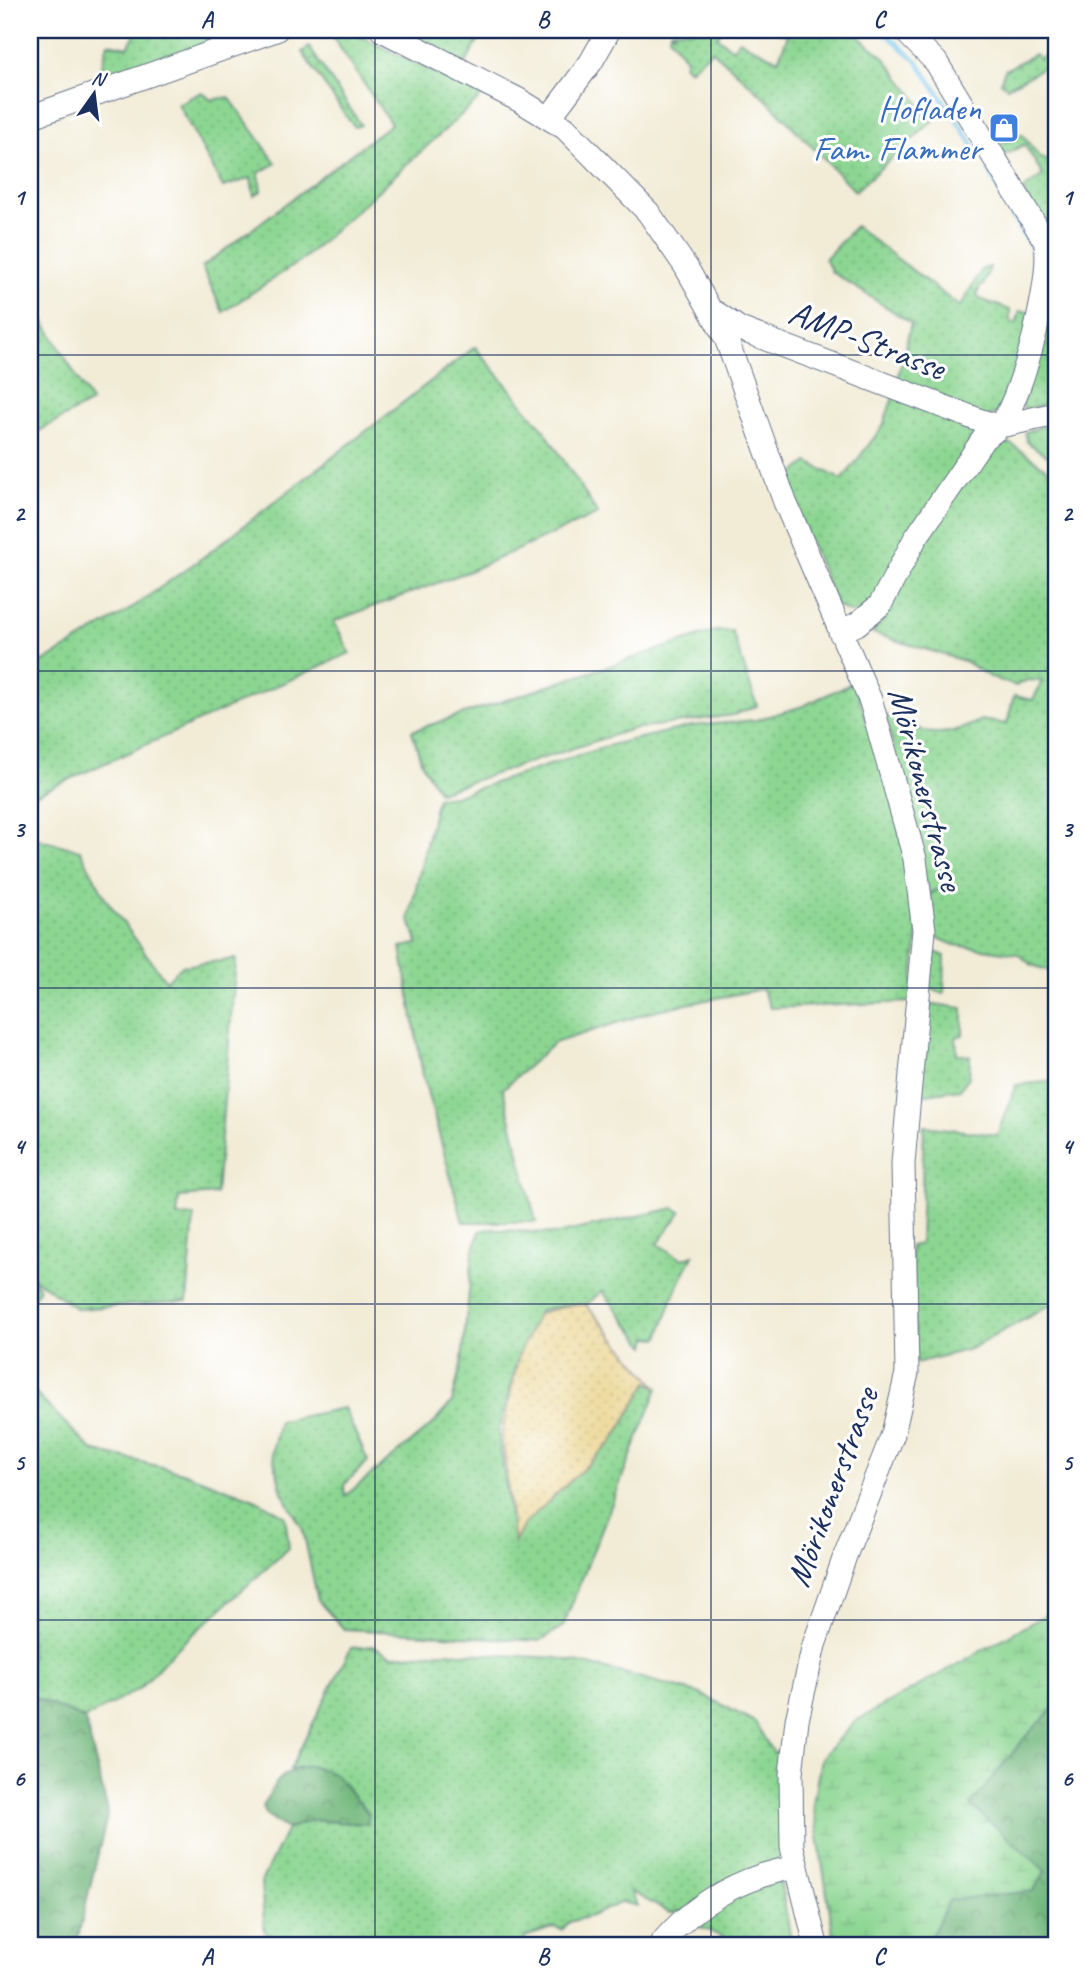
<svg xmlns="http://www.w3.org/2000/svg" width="1086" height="1975" viewBox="0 0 1086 1975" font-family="Caveat,sans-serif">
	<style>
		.grass { fill: url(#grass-dots); stroke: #548278; stroke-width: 2 }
		.forest { fill: url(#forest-crowns); stroke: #46736d; stroke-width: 2 }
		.wetland { fill: url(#wetland-marsh); stroke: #548278; stroke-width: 2 }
		.sand { fill: url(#sand-dots); stroke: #84847e; stroke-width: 2 }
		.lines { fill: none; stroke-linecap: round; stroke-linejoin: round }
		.stream { stroke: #6ec3eb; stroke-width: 4.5 }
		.minor-casing { stroke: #667188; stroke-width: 25 }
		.minor { stroke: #fff; stroke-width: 23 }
		.grid { fill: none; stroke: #1b2f5e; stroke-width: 2; stroke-opacity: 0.55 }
		.labels { text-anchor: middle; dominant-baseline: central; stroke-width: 6; stroke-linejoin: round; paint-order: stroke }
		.shop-label { font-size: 35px; fill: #366cbe; stroke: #fff; text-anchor: end }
		.street-label { font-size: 35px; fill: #1b2f5e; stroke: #fff }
		.neatline { fill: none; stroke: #1b2f5e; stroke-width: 2.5 }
		.grid-label { font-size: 23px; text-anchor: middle; font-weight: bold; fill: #1b2f5e }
	</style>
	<defs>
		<pattern id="grass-dots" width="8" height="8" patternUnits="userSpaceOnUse" patternTransform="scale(1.75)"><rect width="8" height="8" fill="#8cd692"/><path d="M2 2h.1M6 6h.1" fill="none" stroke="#78b880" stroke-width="1.8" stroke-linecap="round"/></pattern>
		<pattern id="forest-crowns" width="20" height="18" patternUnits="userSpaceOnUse" patternTransform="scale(1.75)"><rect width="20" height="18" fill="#71b77c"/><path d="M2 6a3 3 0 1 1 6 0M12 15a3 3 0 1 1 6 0" fill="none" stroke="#5c9569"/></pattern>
		<pattern id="wetland-marsh" width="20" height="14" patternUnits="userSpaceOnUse" patternTransform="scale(1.75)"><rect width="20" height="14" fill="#8cd692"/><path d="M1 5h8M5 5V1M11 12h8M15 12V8" fill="none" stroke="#78b880"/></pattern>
		<pattern id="sand-dots" width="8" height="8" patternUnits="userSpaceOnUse" patternTransform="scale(1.75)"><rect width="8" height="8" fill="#eeda9e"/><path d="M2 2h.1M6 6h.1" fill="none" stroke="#ccbb8a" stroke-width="1.8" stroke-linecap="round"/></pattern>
	</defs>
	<rect width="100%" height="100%" fill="#fff"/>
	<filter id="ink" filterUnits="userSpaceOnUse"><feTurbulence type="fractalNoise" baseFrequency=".0143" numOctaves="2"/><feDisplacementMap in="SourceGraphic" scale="14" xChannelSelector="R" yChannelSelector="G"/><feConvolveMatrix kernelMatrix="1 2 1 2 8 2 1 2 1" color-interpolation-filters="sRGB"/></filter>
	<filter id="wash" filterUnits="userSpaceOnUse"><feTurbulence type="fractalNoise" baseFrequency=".00686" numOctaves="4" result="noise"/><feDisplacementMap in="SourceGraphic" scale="28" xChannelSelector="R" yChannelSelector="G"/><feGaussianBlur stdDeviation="1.57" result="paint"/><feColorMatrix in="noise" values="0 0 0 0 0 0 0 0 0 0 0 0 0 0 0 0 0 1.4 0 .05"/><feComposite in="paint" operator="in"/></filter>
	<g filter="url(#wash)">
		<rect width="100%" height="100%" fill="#f2ecd7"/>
		<path class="grass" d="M137,30h134l-176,60 13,-47 20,4z
			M328,30h20l134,66 -179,163 -80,53 -21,-45 189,-143z
			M461,30l19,7 -15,28 -58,-34z
			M672,30h51l-6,7 16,12 6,-9 39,20 10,-25 -14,-5h76l33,26 50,65 -78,70 -90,-93 -53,-48 -22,20 -6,-5 2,-6 -17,-22 1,-5 4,2z
			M1056,44v12l-23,18 -26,13 -7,-5 5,-12 30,-16 5,5z
			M309,47l52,78 -6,2 -7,-8 -46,-67z
			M202,92l9,8 18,-3 47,66 -17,10 2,18 -7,5 -3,-18 -28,9 -45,-83z
			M1022,134l18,24 16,5v66l-8,-9 -6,5 -19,-35 20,-15 -17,-28 -3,-2 -20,11 -4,-11z
			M855,226l105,81 22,-38 8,-2 -7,19h-3l-3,9 3,4 30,11v12l6,2 4,-13 9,1 -7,47 -22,53 -17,6 -87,-32 15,-63 -79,-51 -7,-13z
			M1050,282l6,5v116l-31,6 -4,-5z
			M30,297l61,105 -61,34z
			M475,347l70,84 53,83 -131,58 -133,49 16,32 -320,144v-127l96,-58 80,-57z
			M894,394l84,36 -111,183 -18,-1 -12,-6 -53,-125 24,-19 34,18 41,-54z
			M1056,422v40l-29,-20 -2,-10z
			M992,443l19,1 45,31v498l-24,-8 -14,-11 -64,-9 -23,-10 -1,-41 11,-6 -14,6 -41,-178c17,1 26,11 41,16 18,4 39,-4 54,-12l26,4 7,-28 19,4 9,-19 -15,-1 -11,6 -26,-9 -26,-16 -92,-28 10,-11 44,-87z
			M715,631h17l25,75 -24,9 -101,14 -193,63 -17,-28 -10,-33z
			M854,682l46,140 18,110 -7,70 -141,6 -8,-19 -105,21 -103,33 -51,46 33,133h-73l-40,-146 -22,-129 17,-3 -9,-26 28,-120 17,-2 160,-52 78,-18 64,-6 47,-14z
			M30,837l50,13 26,49 60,82 16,-15 54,-7 -20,235 -37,3 -2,20 17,-1 -7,85 -110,8 -45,-32 8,12 -10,13z
			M935,952l10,4 -1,38 -18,-7 5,-33z
			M927,1003l36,5v27l-7,2 1,17 13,2 -1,21 -9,12 -34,5 -11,-5z
			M1056,1081v221l-86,47 -54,14 -6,-117 10,-2 4,-118 73,9 19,-50z
			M674,1208l7,4 -23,32 24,15 11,-4 -19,39 -15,44 -11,-1 -2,9 -44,-55 -16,14 -11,-1 -35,6 -21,44 -21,78 16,110 10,-18 90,-85 34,-58 10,7 -95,238 -23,15 -196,-12 -26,-28 -15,-71 -21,-38 -10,-40 7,-31 65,-13 24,53 -24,24 1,11 88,-72 19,-22 10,-42 11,-107 7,-22 10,-2 67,5z
			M30,1384l6,10 56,56 90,22 75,28 28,16 4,32 -117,105 -32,35 -55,31 -55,-23z
			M373,1646l19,10 51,-4 115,6 69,16 74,20 54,28 18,31 15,-6 -4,101 -8,15 -86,46 -20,4 -40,-22 8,15 -16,-4 -31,14 -22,6 -7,8 -7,-3 -30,10 -2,8h-224l-34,-12 -4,-51 26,-53 24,-9 56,4 -57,-58 -20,3 61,-121z
			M780,1880l12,65h-52l-44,-20c19,-23 55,-43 84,-45z"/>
		<path class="forest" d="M30,1696l55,23 23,93 -32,133h-46z
			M1056,1705v240h-129l22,-45 84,-9 13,-20 -76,-66 56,-69z
			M310,1766l25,8 34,40 -2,10 -56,-4 -24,9 -20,-13 -4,-9c11,-25 19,-37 47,-41z"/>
		<path class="wetland" d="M1056,1609v96l-30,31 -55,69 75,66 -13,20 -84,9 -22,45h-92l-22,-141 8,-46 35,-37z"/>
		<path class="sand" d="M575,1304l11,1 72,83 -10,-6 -36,60 -88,82 -10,20 -12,-110 17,-80 20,-41z"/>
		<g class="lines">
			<path class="stream" d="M882,30l35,31 60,90
				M989,170l31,61 19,25"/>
		</g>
	</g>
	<g filter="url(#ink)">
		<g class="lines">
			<g class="minor-casing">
				<path id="minor" d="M382,30l137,70 46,28 83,84 38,55 40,71 59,164 86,200 44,157 9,71 -21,233 4,210 -14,61 -48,122 -31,89 -17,75 -6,54 1,73 24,98
					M30,117l246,-87
					M550,117l41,-55 18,-32
					M716,313l24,16 244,93 16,4 56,-12
					M840,632l17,-8 23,-19 35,-66 69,-101c6,-4 13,-8 17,-14 21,-27 54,-152 44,-183l-109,-179 -32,-32
					M660,1945c34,-42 83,-69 137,-78"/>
			</g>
			<use href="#minor" class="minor"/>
		</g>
	</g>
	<path class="grid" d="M375,30v1915M711,30v1915M30,355h1026M30,671h1026M30,988h1026M30,1304h1026M30,1620h1026"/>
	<defs>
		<g id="shop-square" transform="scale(1.575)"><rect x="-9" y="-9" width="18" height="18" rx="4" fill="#3f7fe0" stroke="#fff"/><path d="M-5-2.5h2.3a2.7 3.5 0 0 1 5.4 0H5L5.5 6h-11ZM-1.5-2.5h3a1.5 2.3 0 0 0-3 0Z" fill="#fff"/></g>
	</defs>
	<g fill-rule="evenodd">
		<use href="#shop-square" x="1004" y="128"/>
	</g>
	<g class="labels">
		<g class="shop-label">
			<text x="981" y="108">Hofladen<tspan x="981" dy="40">Fam. Flammer</tspan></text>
		</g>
		<g class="street-label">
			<text transform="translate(867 340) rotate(21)">AMP-Strasse</text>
			<text transform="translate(926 789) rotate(75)">Mörikonerstrasse</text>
			<text transform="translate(832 1487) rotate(-70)">Mörikonerstrasse</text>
		</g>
	</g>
	<rect width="1086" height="1975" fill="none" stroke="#fff" stroke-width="77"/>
	<g transform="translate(94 94) rotate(14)" stroke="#ffffff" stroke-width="5" paint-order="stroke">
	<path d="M0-5L12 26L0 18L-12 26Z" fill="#1b2f5e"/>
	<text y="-10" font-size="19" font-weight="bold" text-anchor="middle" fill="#1b2f5e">N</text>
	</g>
	<rect x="38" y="38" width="1010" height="1899" class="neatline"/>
	<g class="grid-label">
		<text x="207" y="27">A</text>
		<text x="543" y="27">B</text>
		<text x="879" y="27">C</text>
		<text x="19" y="205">1</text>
		<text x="1067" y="205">1</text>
		<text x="19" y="521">2</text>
		<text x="1067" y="521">2</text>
		<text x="19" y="837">3</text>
		<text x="1067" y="837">3</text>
		<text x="19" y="1154">4</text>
		<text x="1067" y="1154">4</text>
		<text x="19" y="1470">5</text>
		<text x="1067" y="1470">5</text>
		<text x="19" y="1786">6</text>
		<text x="1067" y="1786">6</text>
		<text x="207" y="1964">A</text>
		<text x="543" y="1964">B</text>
		<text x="879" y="1964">C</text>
	</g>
</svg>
